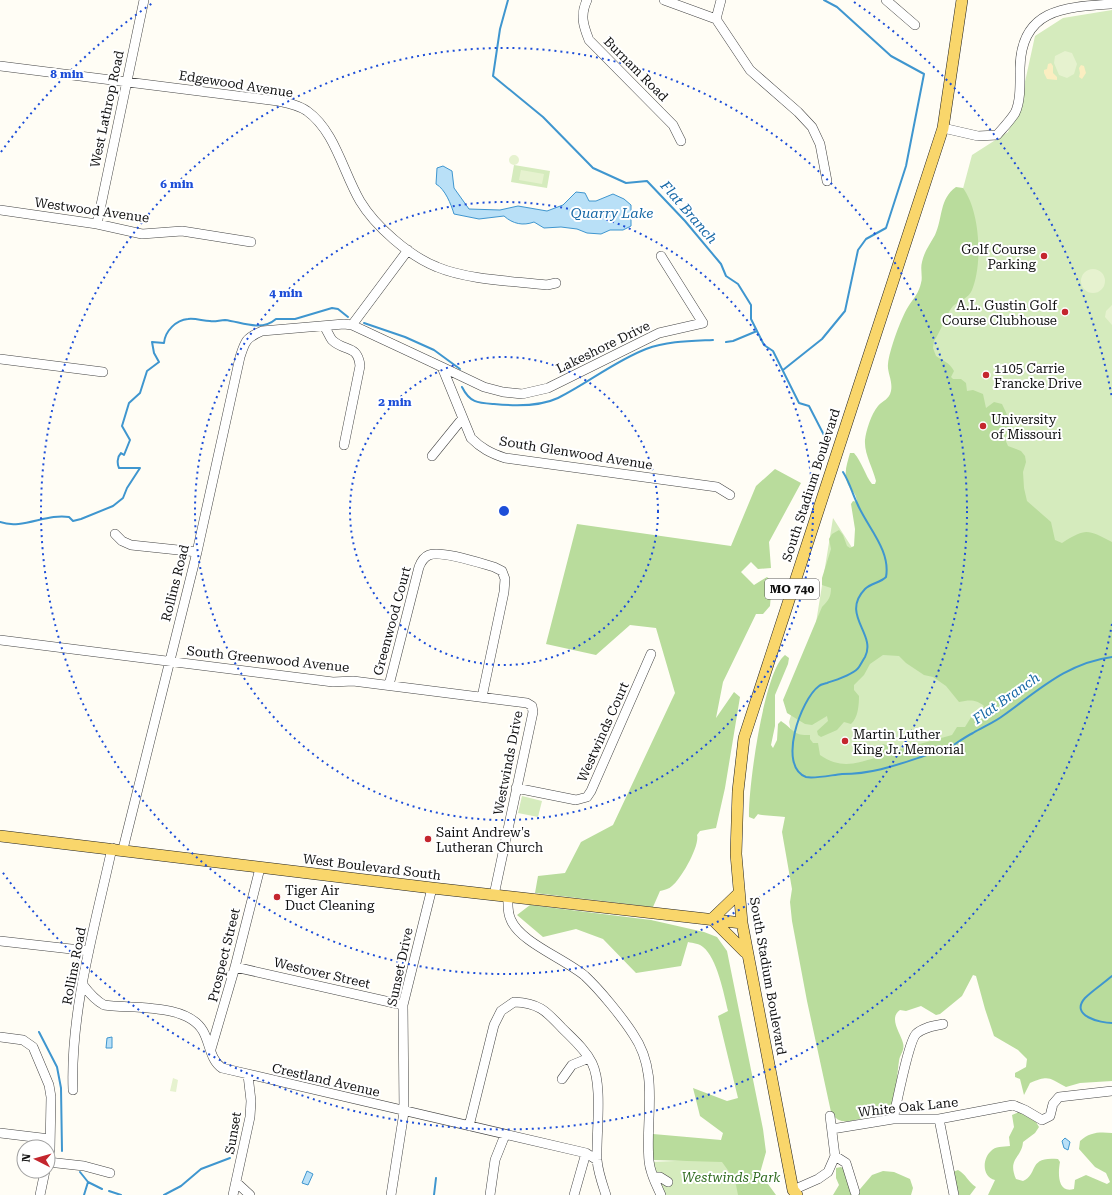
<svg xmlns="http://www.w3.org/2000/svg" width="1112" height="1195" viewBox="0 0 1112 1195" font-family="'Roboto Serif',serif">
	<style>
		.green { fill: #d5ebbd }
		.forest { fill: #b9dc9c }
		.sand { fill: #fbeec1 }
		.pitch { fill: #e6f2cf }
		.water { fill: #b9e0f7; stroke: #3f96cf }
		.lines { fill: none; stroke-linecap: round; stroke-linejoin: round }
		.stream { stroke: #3f96cf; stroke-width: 2 }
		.minor-casing { stroke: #444; stroke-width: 10 }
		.major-casing { stroke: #222; stroke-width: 12 }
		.minor { stroke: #fff; stroke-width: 9 }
		.major { stroke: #f9d66b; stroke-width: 11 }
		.ring { fill: none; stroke: #1d4ed8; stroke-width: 2; stroke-dasharray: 2 4 }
		.poi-dot { fill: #c4262e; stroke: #fff; stroke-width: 1.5 }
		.labels { text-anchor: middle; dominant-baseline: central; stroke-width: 4; stroke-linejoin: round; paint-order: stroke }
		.shield { fill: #fff; stroke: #585858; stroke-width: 1 }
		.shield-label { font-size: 12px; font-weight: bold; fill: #111 }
		.street-label { font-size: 13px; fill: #111; stroke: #fff }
		.poi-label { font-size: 13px; fill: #111; stroke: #fff; text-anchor: start }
		.park-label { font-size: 13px; font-style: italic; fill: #2f6b1f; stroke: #fff }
		.water-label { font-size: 14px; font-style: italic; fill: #1768a6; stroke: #fff }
		.centre { fill: #1d4ed8; stroke: #fff; stroke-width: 2 }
		.ring-label { font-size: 12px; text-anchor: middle; font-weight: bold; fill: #1d4ed8; stroke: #fff; stroke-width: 4; stroke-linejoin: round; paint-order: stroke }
	</style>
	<rect width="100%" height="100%" fill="#fffdf5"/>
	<path class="green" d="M1112,10v558l-74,-34 -104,-164 -8,-36 12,-52 34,-127 36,-23 15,-41 12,-55 28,-18z
		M514,165l36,6 -3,17 -36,-6z
		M833,518l27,42 159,143 -33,22 -155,50 -38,-33 -4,-20 24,-81z
		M522,796l20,5 -4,16 -20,-4z
		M754,1158l11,37h-104l-12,-33z"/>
	<path class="forest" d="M956,187l7,1c17,23 20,75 9,102 -3,8 -13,11 -19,16 -7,8 -12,25 -19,35l-1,7 3,8c7,5 13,6 18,15l-3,6 2,2h8l5,4 1,8 6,-1 10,4 3,14 8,-6 8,2 8,17 -5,18 3,7 13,5 4,5 1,6 -3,10 1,16 3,13 24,21 4,18 7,3c24,-15 25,-14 50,-1v539l-32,2 -14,4c-18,-9 -16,-12 -36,-4l-6,12 -4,-16 -5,-2v-4l11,-6 1,-8 -9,-9 -24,-14 -9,-27 -9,-33 -3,-1 -11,21 -22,18 -4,1 -15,-9 -15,5 -6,-1c-12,8 1,24 3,33 2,8 -3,11 -4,18 -3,20 -1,34 -12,53 -5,1 -9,0 -13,1 -15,2 -33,15 -43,-3l-24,-111 -15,-80 -2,-19 2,-13 -10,-57 3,-15c-7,-1 -23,-1 -27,-3l-4,5 -5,-2c-1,-28 15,-147 36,-162l4,3 -1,6 -13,31v31l-4,19 2,3 4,-8 1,-16 3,-3c12,8 12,15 29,14v4l3,4h5l2,12c22,15 37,8 61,1l-1,-10 3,-2 6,2 2,6 61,-17 5,-8h8l8,-13 9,-5 2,-3c-8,-7 -15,-6 -25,-4l-13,-16 -13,-9 -9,-2 -18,-12 -7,-7 -16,-1 -13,9 -6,11 -10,10v5l5,6c0,9 -1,22 -8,28l-7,-2 -7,8 -16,7 -3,-2 -1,-4 11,-10 -1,-5 -15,9 -7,-1 -18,-11 -4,-13 39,-93c6,-6 9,-10 9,-19l-9,-3v-7l9,-29 -2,-10 3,-5 7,-4 4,5 4,11 3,2 4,-2 1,-17 -4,-25 2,-3 4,1c-1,-8 -3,-9 -7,-14 -8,-12 -3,-24 0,-35h4c8,9 11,22 18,31h3l1,-3c-3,-13 -12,-27 -11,-41 1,-9 6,-26 13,-34 5,-6 11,-6 13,-15 2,-10 -4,-19 -3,-27 1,-13 13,-46 20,-57 5,-8 11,-14 13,-24 2,-6 -1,-14 1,-21 2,-10 8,-18 13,-27 8,-17 4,-36 21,-48z
		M775,469l26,14 -32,59 2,26 -13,1 -7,-7 -10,10 13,13 13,-8 5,5 -2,24 -7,8h-7l-33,68 -7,36 18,-26 6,5 -15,91 -9,40 -16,3 -3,4c3,11 -16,44 -25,51 -3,3 -8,4 -12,5l-7,16 -118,-14 3,-17 27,-3 16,-31 32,-17 62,-132 -19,-65 -26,-3 -34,30 -50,-11 31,-120 154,22 25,-60z
		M530,905l121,15 53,12 13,5 10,14 36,178 3,23 -6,21 16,22h-38l-3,-15 -13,-18 -70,-2 1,-26 68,6 2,-7 -23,-17 -7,-28 34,13 11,-3 -20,-82 10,-5c-4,-17 -11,-53 -25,-64 -3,-3 -10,-4 -15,-5l-7,24 -45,7 -33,-34 -27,-10 -33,8 -26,-22z
		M1019,1112l17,10 3,5 -4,6 -12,9c-1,16 -16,16 -7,37l7,2c16,-7 4,-25 35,-22l2,3c-2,10 -3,32 14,27l1,-9 11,-5 21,9 3,-2 -4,-9 -11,-6 -16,-18 1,-8c10,-9 19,-9 32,-8v62h-124l7,-15c-13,-3 -13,-21 -4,-29 4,-5 12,-4 19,-5l-1,-9 5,-10 -2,-12z
		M841,1167l4,3 8,25h-20l6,-10 -3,-7v-10z
		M958,1170c8,4 10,12 18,17l-6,8h-11l-6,-23z
		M883,1171l11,1 16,7 3,9 -2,7h-56l17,-20z"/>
	<path class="sand" d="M1051,63l2,3v7l4,4v3l-10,-1 -3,-6v-3l3,-1 1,-5z
		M1081,65l3,1 2,7 -4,6 -3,-2 1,-4 -1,-5z"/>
	<path class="pitch" d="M1065,51l7,2 5,11 -3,10 -7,4 -8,-3 -5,-12 1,-7z
		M509 160a5 5 0 1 1 10 0a5 5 0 1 1-10 0Z
		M521,170l23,4 -2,10 -23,-4z
		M1081 281a12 12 0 1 1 24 0a12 12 0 1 1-24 0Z
		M1112,305v20l-7,-8 1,-6z
		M173,1078l5,2 -2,12 -6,-1z"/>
	<path class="water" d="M443,166l9,5 2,17 15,21 31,1 18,-4 29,5 16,-6 13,-13 9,1 4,8h7l17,-7 11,5 7,6v21l-8,4h-13l-9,4 -14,-1 -10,-4 -16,-2 -17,1 -10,-6c-11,4 -21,2 -30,-6l-25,3 -25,-5c-3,-10 -9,-25 -18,-30l1,-16z
		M112,1037v11h-6l1,-10z
		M1065,1138l5,4 -2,8 -4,-2 -2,-7z
		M307,1171l6,3 -5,11 -6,-2z"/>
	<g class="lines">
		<path class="stream" d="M508,0l-8,29 -7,47 50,41 50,51 33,15 21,-2 38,40 36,43 5,12 12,8 13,21v14l13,26 9,6 26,52 10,3 18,35
			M364,323l41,14 29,13 26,19
			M726,342l7,-1 24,-10
			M783,370l39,-31 23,-28 13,-61 8,-11 20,-11 20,-62 18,-92 -33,-18 -54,-49 -13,-7
			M462,387c8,16 16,16 32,17 20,2 45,3 64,-6 30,-15 57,-37 88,-49 21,-8 45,-8 67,-9
			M843,472c7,11 9,21 14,31 10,24 34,47 29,74 -6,6 -15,6 -21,12 -25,26 12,45 0,68 -2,3 -4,7 -6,10 -5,8 -24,13 -32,16 -3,1 -6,1 -8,3 -18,13 -42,80 -13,91 8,2 26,-2 36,-3 29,0 52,-8 79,-17 11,-4 24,-7 34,-13 6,-4 12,-8 18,-11 10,-6 22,-11 31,-18 35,-25 63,-52 108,-58
			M0,522c22,8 47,-9 69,-5l4,4 8,-2 32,-13 10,-8 4,-10 13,-20h-21c-2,-4 -2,-11 2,-15l3,2 6,-15 -8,-14 7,-23 11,-10 7,-22 12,-9 -5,-9 -2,-11 12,1c1,-12 12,-23 24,-24 8,-1 15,2 22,2 5,1 10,-1 15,-1 17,2 36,12 51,-1h19l37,-11 6,1 10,8
			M1112,976c-8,7 -19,14 -27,22 -16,18 16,25 27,25
			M39,1032l18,35 4,21 1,63
			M80,1172l8,10
			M109,1191l12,4
			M84,1195l4,-13 14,7
			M164,1195l17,-9 20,-17 29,-11
			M434,1195l2,-17"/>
		<g class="minor-casing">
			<path id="minor" d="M587,0c-7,15 -4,25 2,40l84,85 8,16
				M664,0l52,19
				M886,0l29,25
				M716,19l34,51 48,42 14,15 8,17 7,37
				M716,19l5,-19
				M0,66l278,35c10,2 21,4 29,10 28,20 36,61 53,90 15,25 49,55 77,66 31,13 77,14 110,18l9,-2
				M943,128l35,8 19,-1c6,-7 13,-14 18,-22 6,-12 5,-31 5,-45 1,-59 44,-61 92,-64
				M0,210l97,14 45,10 40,-3 69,11
				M97,224l47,-224
				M352,325l56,-75
				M324,326c3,4 5,10 8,14 12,12 26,4 28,26l-16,79
				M0,359l103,13
				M442,367l42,20 19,5 19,2 26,-6 111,-55 44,-10 -42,-67
				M432,456l30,-37
				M115,534l7,7 9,4 66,7
				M0,640l333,42 20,-1 174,22 5,3 1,6 -39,183
				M389,685l30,-118c2,-5 5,-10 10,-12 12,-5 51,8 65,12l8,4 3,8 -1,13 -22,105
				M516,788l60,12 11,-3 4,-6 60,-137
				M123,849l74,-297 43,-195c5,-16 6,-19 22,-26l82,-7 8,1 90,42 29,71c10,10 19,15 34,20l212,29 13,8
				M508,897c0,8 -1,15 3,23 9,22 54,39 74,56 15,14 37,41 48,58 27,39 12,83 16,127 1,12 7,23 12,34
				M0,941l89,10
				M235,967l168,38
				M83,985c6,8 12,15 21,20 28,4 83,-2 99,26 7,12 7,29 19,37l364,85 11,7
				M0,1037l23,3 10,7 16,38 2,12 -1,52 -2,10
				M211,1049l24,-82 25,-99
				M562,1079l10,-14 17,-7
				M73,1090c-3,-79 22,-164 39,-242
				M830,1116l5,40 11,7 9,29
				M893,1119c4,-16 15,-76 23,-85 7,-7 18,-8 27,-10
				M939,1119l15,76
				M469,1126l25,-101 7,-14 13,-9c25,1 32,9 48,26 11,11 23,21 30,35 11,22 4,70 5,97 1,12 5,23 9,35
				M832,1129l61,-10h46l74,-14 12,5 17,10 8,-4 3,-12 6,-7 53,-6
				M0,1133l50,6
				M48,1162l36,4 26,7
				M653,1177h7l8,5
				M237,1183l13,12
				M793,1190l25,-11 10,-7 7,-16
				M40,1195l5,-24
				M233,1195l17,-78 1,-16 -3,-26
				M391,1195l13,-83 -1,-107 29,-117
				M490,1195l5,-35 10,-25
				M574,1195l12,-42"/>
		</g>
		<g class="major-casing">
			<path id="major" d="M0,836l432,52 310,35
				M739,893l-27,26 33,33 2,1
				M797,1195l-4,-5 -51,-267 -6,-69 2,-63 6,-53 199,-610 19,-128"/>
		</g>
		<use href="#minor" class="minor"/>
		<use href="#major" class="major"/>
	</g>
	<g class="ring">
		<circle cx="504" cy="511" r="154"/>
		<circle cx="504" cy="511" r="309"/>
		<circle cx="504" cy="511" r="463"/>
		<path d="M1112 624A618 618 0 0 1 1 870M1 152A618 618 0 0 1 154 2M854 2A618 618 0 0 1 1112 398"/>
	</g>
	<g class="poi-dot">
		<circle cx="1044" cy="256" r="4"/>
		<circle cx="1065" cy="312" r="4"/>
		<circle cx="986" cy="375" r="4"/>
		<circle cx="983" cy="426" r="4"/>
		<circle cx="845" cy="741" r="4"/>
		<circle cx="428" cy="839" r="4"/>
		<circle cx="277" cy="897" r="4"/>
	</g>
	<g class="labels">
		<rect class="shield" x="765" y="579" width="54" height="20" rx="3"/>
		<g class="shield-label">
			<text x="792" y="589">MO 740</text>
		</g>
		<g class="street-label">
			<text transform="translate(636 69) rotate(45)">Burnam Road</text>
			<text transform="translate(236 84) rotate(9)">Edgewood Avenue</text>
			<text transform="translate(107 109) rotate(-78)">West Lathrop Road</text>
			<text transform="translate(92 210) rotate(8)">Westwood Avenue</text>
			<text transform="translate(603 347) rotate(-26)">Lakeshore Drive</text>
			<text transform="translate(576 453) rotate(9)">South Glenwood Avenue</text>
			<text transform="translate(811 485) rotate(-72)">South Stadium Boulevard</text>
			<text transform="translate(175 583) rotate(-76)">Rollins Road</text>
			<text transform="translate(392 621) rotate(-75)">Greenwood Court</text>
			<text transform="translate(268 659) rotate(6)">South Greenwood Avenue</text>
			<text transform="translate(603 732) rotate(-66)">Westwinds Court</text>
			<text transform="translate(508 763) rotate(-79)">Westwinds Drive</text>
			<text transform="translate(372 867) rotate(7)">West Boulevard South</text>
			<text transform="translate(224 955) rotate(-76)">Prospect Street</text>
			<text transform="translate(74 966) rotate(-79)">Rollins Road</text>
			<text transform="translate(400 967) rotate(-78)">Sunset Drive</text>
			<text transform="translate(322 973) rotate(13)">Westover Street</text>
			<text transform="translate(768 976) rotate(80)">South Stadium Boulevard</text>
			<text transform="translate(326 1080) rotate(13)">Crestland Avenue</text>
			<text transform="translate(908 1107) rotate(-6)">White Oak Lane</text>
			<text transform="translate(233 1133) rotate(-80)">Sunset</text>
		</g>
		<g class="poi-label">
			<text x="1036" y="249" text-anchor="end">Golf Course<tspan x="1036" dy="15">Parking</tspan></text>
			<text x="1057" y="305" text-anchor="end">A.L. Gustin Golf<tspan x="1057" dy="15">Course Clubhouse</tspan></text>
			<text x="994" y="368">1105 Carrie<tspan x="994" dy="15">Francke Drive</tspan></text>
			<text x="991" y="419">University<tspan x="991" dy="15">of Missouri</tspan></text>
			<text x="853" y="734">Martin Luther<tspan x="853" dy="15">King Jr. Memorial</tspan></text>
			<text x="436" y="832">Saint Andrew's<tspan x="436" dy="15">Lutheran Church</tspan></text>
			<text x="285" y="890">Tiger Air<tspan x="285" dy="15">Duct Cleaning</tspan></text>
		</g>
		<g class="park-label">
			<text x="731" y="1177">Westwinds Park</text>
		</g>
		<g class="water-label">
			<text transform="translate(689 212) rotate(49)">Flat Branch</text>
			<text x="612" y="213">Quarry Lake</text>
			<text transform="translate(1006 698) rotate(-35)">Flat Branch</text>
		</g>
	</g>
	<circle cx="504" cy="511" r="6" class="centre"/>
	<g class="ring-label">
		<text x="67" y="78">8 min</text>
		<text x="177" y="188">6 min</text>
		<text x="286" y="297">4 min</text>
		<text x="395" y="406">2 min</text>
	</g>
	<g transform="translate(36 1159) rotate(276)"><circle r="19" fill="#ffffff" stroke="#a0a0a0"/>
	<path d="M0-3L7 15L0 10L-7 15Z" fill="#c4262e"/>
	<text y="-6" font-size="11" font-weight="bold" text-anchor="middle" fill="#111111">N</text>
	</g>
</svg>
